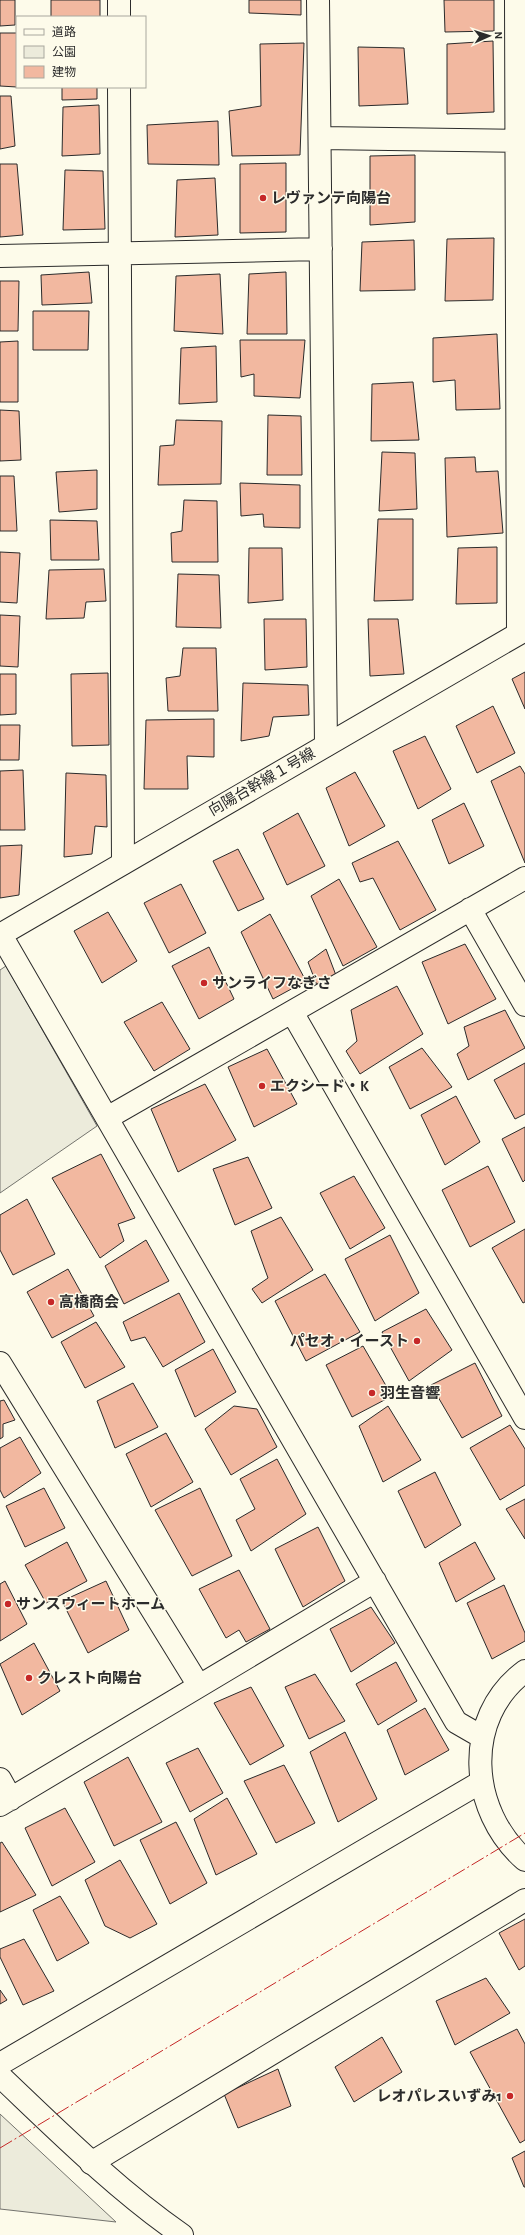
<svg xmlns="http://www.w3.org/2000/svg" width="525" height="2235" viewBox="0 0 525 2235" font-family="'Alegreya Sans','Noto Sans JP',sans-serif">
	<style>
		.green { fill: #ecebdb; stroke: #74746e }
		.building { fill: #f2b8a0; stroke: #2b2b2b }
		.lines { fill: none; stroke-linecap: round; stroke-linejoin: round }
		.minor-casing { stroke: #2b2b2b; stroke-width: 24 }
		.tertiary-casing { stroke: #2b2b2b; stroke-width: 24 }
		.minor { stroke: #fdfbea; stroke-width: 22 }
		.tertiary { stroke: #fdfbea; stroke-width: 22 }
		.power { stroke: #c62828; stroke-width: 1; stroke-dasharray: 14 3 2 3; stroke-linecap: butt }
		.poi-dot { fill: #c62828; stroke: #fdfbea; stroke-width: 1.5 }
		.labels { text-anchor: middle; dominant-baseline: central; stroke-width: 3; stroke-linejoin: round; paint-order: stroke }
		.poi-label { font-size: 15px; font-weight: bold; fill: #2b2b2b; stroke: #fdfbea; text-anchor: start }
		.street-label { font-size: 15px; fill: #2b2b2b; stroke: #fdfbea }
	</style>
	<rect width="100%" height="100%" fill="#fdfbea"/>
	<path class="green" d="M6,966l91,160 -97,67v-223z
		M0,2114l116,108 -116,-13z"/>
	<path class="building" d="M0,0h15v25l-15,1z
		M51,0h49v17h-49z
		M249,0h52v15l-52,-2z
		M444,0h50v31l-49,1z
		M0,33h17v54l-17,-1z
		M493,41l1,71 -47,2v-70z
		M304,43l-4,112 -68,1 -3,-45 32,-5 -1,-62z
		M358,47l46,1 4,56 -49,2z
		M62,87h35v12l-35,1z
		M0,96h11l4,50 -15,3z
		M99,105l1,49 -38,2 1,-49z
		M218,121l1,44 -71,-1 -1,-39z
		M415,155v67l-45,3v-69z
		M286,163v69l-46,1v-69z
		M0,164h17l6,71 -23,2z
		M65,170l38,1 2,58 -42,1z
		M215,178l3,57 -43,2 2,-57z
		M494,238l-1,62 -48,1 2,-62z
		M414,240l1,50 -55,1 2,-49z
		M89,272l3,31 -50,2 -1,-30z
		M286,272l1,62h-40l2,-60z
		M220,274l3,60 -49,-3 2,-55z
		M0,281h19l-1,50h-18z
		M33,311h56l-1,39h-55z
		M497,334l3,75 -44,1 -1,-30 -22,2v-44z
		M240,340h65l-5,58 -46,-2v-22l-13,3z
		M18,341v61h-18v-60z
		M216,346l1,56 -38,2 2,-56z
		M413,382l6,58 -48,1 1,-57z
		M0,410l19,1 2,49 -21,1z
		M268,415l33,1 1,59h-35z
		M176,420l46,1 -1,63 -63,1 2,-39 14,-1z
		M382,452l33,1 2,56 -38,2z
		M475,457l1,15 22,-1 5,62 -56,4 -2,-79z
		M97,470v39l-38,3 -3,-40z
		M0,476h14l3,55h-17z
		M240,483l60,2v43l-36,-1 -1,-13 -22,2z
		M184,500l33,1 1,61h-46l-1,-29 11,-2z
		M378,519h35v81l-39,1z
		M50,520l47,1 2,39h-48z
		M497,547v56l-41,1 2,-56z
		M249,548h33l1,52 -35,3z
		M0,552l20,1 -3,50 -17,-1z
		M104,569l2,32 -20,1 -2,16 -38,1 3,-49z
		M178,574l41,1 2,53 -45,-1z
		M0,615l20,1 -2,51 -18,-1z
		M264,619h42l1,48 -42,3z
		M368,619h30l6,55 -34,2z
		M183,648h33l2,63h-50l-2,-33 14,-2z
		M525,672v37l-13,-30z
		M108,673l1,72 -37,1 -1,-72z
		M0,674h16v40l-16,1z
		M243,683l65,2 1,30 -36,2 -4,19 -28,5z
		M493,706l22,47 -38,20 -21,-47z
		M214,719v38l-27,-1 1,33h-44l2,-69z
		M0,725h20l-1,35h-19z
		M425,736l26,53 -33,20 -25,-58z
		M520,766l5,8v89l-34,-82z
		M23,770l2,60h-25v-59z
		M355,772l30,54 -36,20 -23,-58z
		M66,773l40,2 1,52 -12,-1 -3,28 -28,3z
		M464,803l20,43 -35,18 -17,-44z
		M298,813l27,53 -38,19 -24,-52z
		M398,841l38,69 -36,20 -27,-52 -13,4 -8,-19z
		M22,845l-3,50 -19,3v-52z
		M238,849l26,50 -26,12 -25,-50z
		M339,879l38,68 -34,19 -32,-70z
		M181,884l25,49 -37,20 -25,-50z
		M108,912l29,49 -35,22 -28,-52z
		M270,914l36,67 -33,18 -32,-67z
		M465,944l31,55 -48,25 -26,-62z
		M209,947l25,52 -35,20 -27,-53z
		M326,949l11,29 -19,10 -10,-26z
		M397,986l26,48 -63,40 -14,-23 11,-10 -6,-31z
		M162,1002l28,47 -36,22 -30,-49z
		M505,1010l20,38 -57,32 -11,-26 12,-8 -5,-19z
		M422,1048l30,39 -42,22 -21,-42z
		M267,1049l30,55 -43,23 -26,-60z
		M525,1063v51l-10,5 -21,-39z
		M205,1084l31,56 -58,32 -27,-63z
		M456,1096l24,46 -35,23 -24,-50z
		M525,1127v53l-2,2 -21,-43z
		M101,1154l34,64 -17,6 6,17 -24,17 -48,-80z
		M248,1157l24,51 -37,17 -22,-56z
		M488,1166l27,56 -45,25 -28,-57z
		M354,1176l31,52 -35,21 -30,-56z
		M27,1199l28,55 -42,21 -13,-25v-35z
		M281,1217l32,53 -51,33 -10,-14 16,-11 -17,-47z
		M525,1229v73l-2,1 -31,-55z
		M390,1235l29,58 -44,28 -30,-62z
		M146,1240l23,41 -45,23 -19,-38z
		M68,1269l26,47 -42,22 -25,-46z
		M325,1274l35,58 -54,29 -31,-60z
		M179,1293l26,49 -42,25 -18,-30 -14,4 -8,-19z
		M426,1309l26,41 -43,31 -27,-49z
		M96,1322l29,45 -40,21 -24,-46z
		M363,1346l29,50 -40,21 -26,-52z
		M213,1349l23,43 -41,25 -20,-47z
		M475,1363l27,53 -40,22 -31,-53z
		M133,1383l25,44 -43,21 -18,-47z
		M4,1400l11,20 -12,4v13l-3,2v-38z
		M234,1406l23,3 20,38 -46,28 -26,-46z
		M388,1406l33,54 -38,22 -24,-56z
		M510,1425l15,24v36l-25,15 -30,-52z
		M166,1433l27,49 -42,25 -25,-53z
		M20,1437l21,36 -37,25 -4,-8v-42z
		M277,1459l29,55 -55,37 -15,-31 19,-11 -15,-30z
		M435,1472l26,53 -36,23 -27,-57z
		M44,1488l21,40 -40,19 -19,-41z
		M200,1488l32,68 -40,20 -37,-66z
		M525,1499v40l-19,-30z
		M318,1527l27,54 -42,26 -28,-58z
		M67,1542l20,39 -41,22 -21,-38z
		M475,1542l20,37 -39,23 -17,-39z
		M239,1570l31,59 -24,13 -7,-12 -13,8 -27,-49z
		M5,1581l22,43 -27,17v-57z
		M106,1581l23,49 -41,23 -26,-52z
		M504,1585l21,48v8l-33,18 -25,-56z
		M371,1607l24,36 -44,29 -21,-43z
		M34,1643l26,48 -38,24 -22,-51z
		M396,1662l21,39 -39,24 -22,-41z
		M315,1674l30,47 -36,18 -24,-52z
		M251,1687l33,59 -34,19 -36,-62z
		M425,1708l24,42 -44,25 -18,-45z
		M345,1732l32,67 -39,23 -28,-70z
		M198,1748l25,45 -33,19 -24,-49z
		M128,1757l34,65 -48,24 -30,-64z
		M284,1765l31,58 -39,20 -32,-62z
		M227,1798l30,56 -41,21 -22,-56z
		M65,1808l30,54 -43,24 -27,-58z
		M176,1822l31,61 -37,21 -30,-64z
		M2,1842l34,53 -36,17v-69z
		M120,1860l37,64 -27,14 -25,-12 -20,-46z
		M60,1896l29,47 -32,18 -24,-51z
		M525,1919v47l-6,4 -20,-37z
		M24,1939l30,52 -31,14 -23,-48v-8z
		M486,1978l24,35 -55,32 -19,-44z
		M0,1990l7,10 -7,4z
		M517,2029l8,15v96l-5,3 -50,-91z
		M382,2037l20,35 -48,30 -19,-35z
		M278,2069l13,37 -53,22 -14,-34z
		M525,2151v36h-1l-12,-29z"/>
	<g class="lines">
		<g class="minor-casing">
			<path id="minor" d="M318,0l8,745
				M516,0l2,633
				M119,17v-17
				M119,87l4,776
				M321,138l204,3
				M0,256l321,-7
				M470,909l55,96
				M1,935l455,787 26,15
				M292,1012l233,406
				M107,1118l418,-240
				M0,1363l199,323
				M525,1671c-63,47 -56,140 0,189
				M0,1779l11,20
				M0,1805l375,-224
				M0,2064l481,-282
				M91,2163l434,-263"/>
		</g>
		<g class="tertiary-casing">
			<path id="tertiary" d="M0,935l525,-305
				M0,2076c59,56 116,113 182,159"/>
		</g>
		<use href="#minor" class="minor"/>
		<use href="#tertiary" class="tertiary"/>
		<path class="power" d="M0,2148l525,-315"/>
	</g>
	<g class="poi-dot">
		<circle cx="263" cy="198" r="4"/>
		<circle cx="204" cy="983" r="4"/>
		<circle cx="262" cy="1086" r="4"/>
		<circle cx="51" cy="1302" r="4"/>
		<circle cx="417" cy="1341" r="4"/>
		<circle cx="372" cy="1393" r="4"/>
		<circle cx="8" cy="1604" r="4"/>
		<circle cx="29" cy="1678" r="4"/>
		<circle cx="510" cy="2096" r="4"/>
	</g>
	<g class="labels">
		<g class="poi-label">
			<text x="271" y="198">レヴァンテ向陽台</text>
			<text x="212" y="983">サンライフなぎさ</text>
			<text x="270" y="1086">エクシード・K</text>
			<text x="59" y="1302">高橋商会</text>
			<text x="409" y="1341" text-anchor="end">パセオ・イースト</text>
			<text x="380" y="1393">羽生音響</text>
			<text x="16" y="1604">サンスウィートホーム</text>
			<text x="37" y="1678">クレスト向陽台</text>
			<text x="502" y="2096" text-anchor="end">レオパレスいずみ1</text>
		</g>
		<g class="street-label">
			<text transform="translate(262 782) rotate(-30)">向陽台幹線１号線</text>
		</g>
	</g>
	<rect x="16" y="16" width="130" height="72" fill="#fdfbea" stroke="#a9a89e"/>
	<rect x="24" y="29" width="20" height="6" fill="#fdfbea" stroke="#a9a89e"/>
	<text x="52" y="36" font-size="12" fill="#2b2b2b">道路</text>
	<rect x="24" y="46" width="20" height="12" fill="#ecebdb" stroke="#a9a89e"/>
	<text x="52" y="56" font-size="12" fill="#2b2b2b">公園</text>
	<rect x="24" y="66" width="20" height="12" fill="#f2b8a0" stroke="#a9a89e"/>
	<text x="52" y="76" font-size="12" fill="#2b2b2b">建物</text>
	<g transform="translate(489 36) rotate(87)" stroke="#fdfbea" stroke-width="3" paint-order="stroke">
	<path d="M0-3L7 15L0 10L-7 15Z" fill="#2b2b2b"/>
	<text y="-6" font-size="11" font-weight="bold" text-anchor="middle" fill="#2b2b2b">N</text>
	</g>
</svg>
